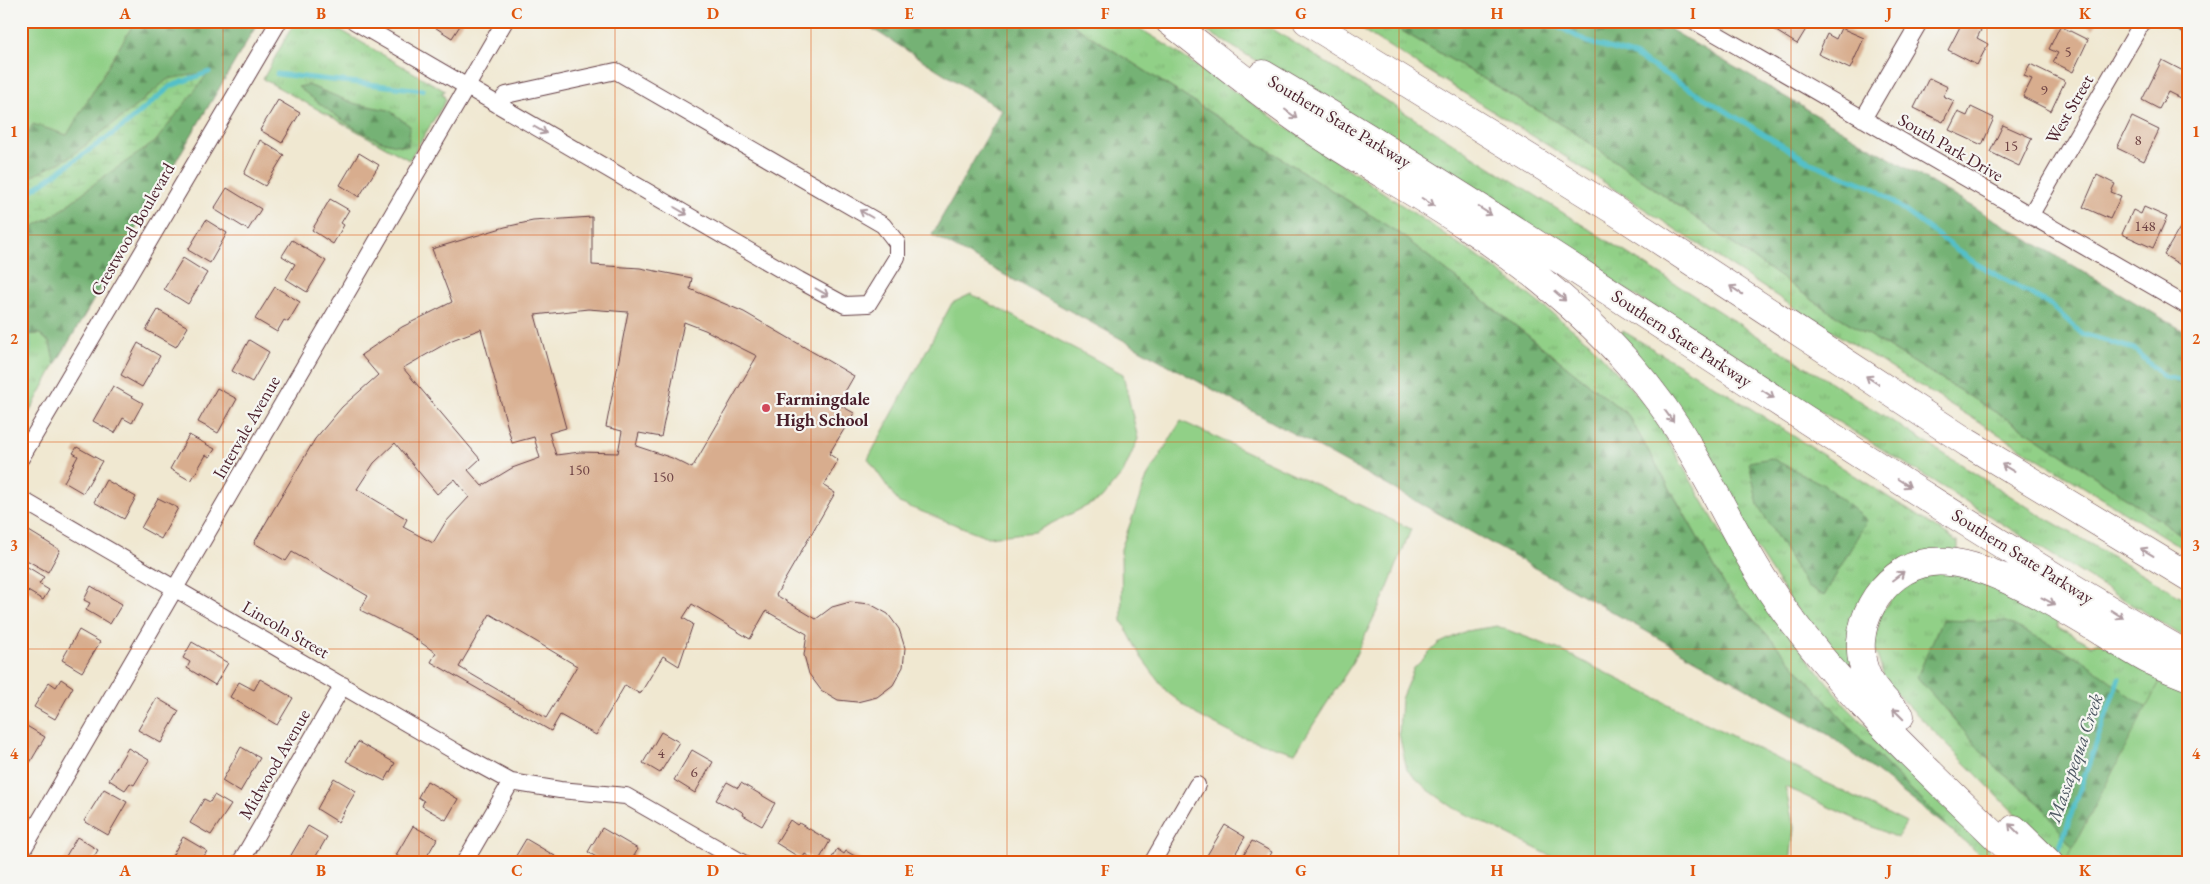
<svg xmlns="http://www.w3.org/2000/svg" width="2210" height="884" viewBox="0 0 2210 884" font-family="'EB Garamond',serif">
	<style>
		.grass { fill: url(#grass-tufts); stroke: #6e7859 }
		.forest { fill: url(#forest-firs); stroke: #5f6850 }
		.wetland { fill: url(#wetland-marsh); stroke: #6e7859 }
		.park { fill: #91d087; stroke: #6e7859 }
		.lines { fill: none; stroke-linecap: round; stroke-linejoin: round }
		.stream { stroke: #53c0c9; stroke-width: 5 }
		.building { fill: #d8ad8e; fill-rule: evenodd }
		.minor-casing { stroke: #633d44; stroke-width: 18 }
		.tertiary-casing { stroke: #633d44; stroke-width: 22 }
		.motorway-casing { stroke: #633d44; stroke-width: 29 }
		.minor { stroke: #fff; stroke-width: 16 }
		.tertiary { stroke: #fff; stroke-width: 20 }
		.motorway { stroke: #fff; stroke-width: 28 }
		.oneway { stroke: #ae9aa0 }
		.grid { fill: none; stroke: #e0560e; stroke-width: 1; stroke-opacity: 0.55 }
		.poi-dot { fill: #d1495b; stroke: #f6f6f2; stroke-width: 2 }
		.labels { text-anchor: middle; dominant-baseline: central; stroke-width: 4.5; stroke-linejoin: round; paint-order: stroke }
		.number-label { font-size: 15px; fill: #6e4244 }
		.street-label { font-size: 18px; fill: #4a1f2b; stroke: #f6f6f2 }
		.poi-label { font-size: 18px; font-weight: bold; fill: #4a1f2b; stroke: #f6f6f2; text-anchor: start }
		.water-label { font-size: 19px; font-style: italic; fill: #4d5762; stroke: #f6f6f2 }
		.neatline { fill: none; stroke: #e0560e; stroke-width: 2 }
		.grid-label { font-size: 16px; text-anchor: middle; font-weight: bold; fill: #e0560e }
	</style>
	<defs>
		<pattern id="grass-tufts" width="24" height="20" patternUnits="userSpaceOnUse" patternTransform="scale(1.25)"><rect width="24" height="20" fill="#91d087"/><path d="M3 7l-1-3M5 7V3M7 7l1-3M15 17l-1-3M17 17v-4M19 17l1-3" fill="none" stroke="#7fb275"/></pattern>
		<pattern id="forest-firs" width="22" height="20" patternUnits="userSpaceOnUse" patternTransform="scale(1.25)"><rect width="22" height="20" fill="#74b274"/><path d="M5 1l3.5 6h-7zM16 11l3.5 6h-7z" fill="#61905f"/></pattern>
		<pattern id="wetland-marsh" width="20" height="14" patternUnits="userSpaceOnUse" patternTransform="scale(1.25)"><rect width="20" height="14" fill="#91d087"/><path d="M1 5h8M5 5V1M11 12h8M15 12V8" fill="none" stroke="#7fb275"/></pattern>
	</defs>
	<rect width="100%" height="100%" fill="#f6f6f2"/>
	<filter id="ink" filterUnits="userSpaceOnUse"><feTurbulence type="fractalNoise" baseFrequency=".02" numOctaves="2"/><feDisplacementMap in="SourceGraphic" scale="10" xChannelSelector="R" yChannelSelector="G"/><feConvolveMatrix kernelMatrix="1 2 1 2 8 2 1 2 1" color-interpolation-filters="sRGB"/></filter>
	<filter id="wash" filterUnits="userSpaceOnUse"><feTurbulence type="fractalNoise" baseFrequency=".0096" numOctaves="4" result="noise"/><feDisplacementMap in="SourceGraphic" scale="20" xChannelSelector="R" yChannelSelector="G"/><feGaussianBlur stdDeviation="1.12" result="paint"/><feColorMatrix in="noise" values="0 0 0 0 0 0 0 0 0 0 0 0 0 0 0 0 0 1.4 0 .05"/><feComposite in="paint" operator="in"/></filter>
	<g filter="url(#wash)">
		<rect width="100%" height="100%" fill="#f0e8d1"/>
		<path class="grass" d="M295,21h30l120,70 -3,2 4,7 -37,60 -146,-81z
			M1067,21h60l30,18 336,228 97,76 59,65 107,185 89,112 157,158h-12l-38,-32 -100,-101 -124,-139 -100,-176 -228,-181z
			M1190,21h70l782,495 147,85v39l-909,-565z
			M1348,21h37l186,109 250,176 212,129 156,105v12l-385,-238 -252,-166z
			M1623,331l110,66 225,145v11l-95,44 4,99 -75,-93 -175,-266z
			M40,334l10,9 5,22 -34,63v-93z
			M1943,571l39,11 76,37v8l33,18 8,-3 90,50v171h-125l-178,-180 -12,-37 7,-33 21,-28z"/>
		<path class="forest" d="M135,21l18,7 5,-7h101l-204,344 -5,-22 -10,-9 -19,1v-102l35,-19 43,-34 69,-101 -33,28 -65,50 -45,23 -4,7v-44l12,-19 34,11z
			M860,21h207l333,213 228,181 100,176 124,139 100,101 -123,-96 -386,-219 -511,-281 70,-125z
			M1385,21h271l533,313v206l-156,-105 -212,-129 -250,-176z
			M308,85l48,19 33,6 21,16 -2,20c-38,0 -81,-37 -110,-59z
			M1771,458l53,27 43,35 -43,76 -17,-9 -49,-82 -9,-43z
			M1942,620l65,2 74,37 67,50 22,154h-86l-44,-59 -45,-37 -78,-90z"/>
		<path class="wetland" d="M209,72l-54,70 -56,38 -43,34 -35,19v-46l4,-7 45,-23 65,-50 33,-28z"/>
		<path class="park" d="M21,21h114l-68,114 -34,-11 -12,19z
			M971,294l152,80 15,65 -15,34 -22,26 -67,33 -46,5 -89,-34 -31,-44 84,-156z
			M1181,421l230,108 -24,61 -37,77 -55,86 -60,-18 -38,-20 -30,-23 -26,-35 -19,-36 -1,-72 26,-72z
			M1497,626l63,24 346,173 -9,15 -112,-51 9,40 -4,36h-225l-111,-55 -27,-19 -20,-19 -8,-36 2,-35 13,-31 24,-24 28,-13z
			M2189,626v237h-124z"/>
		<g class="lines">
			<path class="stream" d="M1549,21l38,21 47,13 177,108 63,25 101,75 76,42 31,29 52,15 30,28 25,5
				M277,74l146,16
				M21,201l3,-5 101,-71 46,-39 38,-14
				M21,303c7,33 13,45 0,77
				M2059,849l60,-171"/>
		</g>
		<g id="blocks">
			<path class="building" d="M436,21h27l-11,17 -19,-12z
				M1771,21h40l-14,23 -29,-18z
				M1963,21l18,9 -4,8 11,6 -11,21 -29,-15z
				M2082,21h17l-6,8z
				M2060,26l28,14 -15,32 -20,-10 5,-9 -9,-4z
				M1841,28l23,10 -14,31 -32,-15 9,-20 9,5z
				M2162,60l27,14v7l-9,17 -12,-6 -9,17 -17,-9z
				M2030,64l35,17 -14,30 -28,-14 9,-18 -8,-3z
				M1929,78l19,9 -5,9 11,5 -11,21 -29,-14z
				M278,100l22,13 -18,30 -22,-13z
				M1971,107l23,11 -12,27 -33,-15 9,-18 9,4z
				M2132,117l27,13 -15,31 -27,-13z
				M2003,125l29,13 -13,28 -29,-14z
				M260,140l24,15 -19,31 -21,-12z
				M359,153l20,12 -20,32 -19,-12z
				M2097,175l18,9 -4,8 10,4 -11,23 -27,-12z
				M227,188l34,21 -13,21 -34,-21z
				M330,199l19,11 -8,13 3,2 -11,19 -21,-14z
				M2144,207l23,10 -14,31 -31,-14 11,-24 8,4z
				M592,217v48l48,3 52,10 -2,11 54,23 110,64 -16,28 16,9 -25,41 9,6 -14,26 11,7 -59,102 40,24 16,-12 18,-5 20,2 18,10 11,15 6,19 -2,19 -10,18 -16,12 -20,5 -19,-2 -17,-10 -12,-16 -5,-19 3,-21 -41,-23 -16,28 -58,-35 -9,14 10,6 -14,42 -16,-10 -23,38 -15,-9 -29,50 -36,-20 -9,16 -120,-69 5,-9 -26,-18 -50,-25 8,-14 -76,-44 -6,9 -32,-18 61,-104 27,-32 36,-32 -17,-20 41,-28 50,-25 -20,-53 73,-22 28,-6zM588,309l40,3 -22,115 16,4 -4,22 -38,-1 -24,3 -7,-22 17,-5 -31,-113zM684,322l21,8 52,26 -65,112 -20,-10 -36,-12 3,-13 22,4zM481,329l31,114 22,-6 6,21 -28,10 -30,18 -14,-16 12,-11 -77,-91 49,-28zM395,443l42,51 18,-15 14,18 -24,26 -12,20 -30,-16 4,-8 -50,-30 17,-26zM490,614l87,52 -31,52 -87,-51z
				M206,220l21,13 -17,30 -22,-13z
				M2181,226l8,4v40l-25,-15z
				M292,240l34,21 -19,31 -21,-13 9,-15 -13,-8z
				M183,258l24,15 -19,31 -24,-15z
				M275,287l25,15 -12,20 -4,-2 -7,12 -22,-13z
				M158,310l30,17 -12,20 -30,-17z
				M249,340l20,12 -17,30 -20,-11z
				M138,343l22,13 -18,31 -21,-12z
				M113,386l30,17 -11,20 -9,-5 -8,15 -22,-12z
				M217,388l20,11 -19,34 -20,-11z
				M189,435l26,14 -5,8 -4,-2 -15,26 -21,-12z
				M77,447l25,14 -19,32 -19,-11 14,-26 -5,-3z
				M106,480l30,17 -12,22 -30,-17z
				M158,498l20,10 -17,31 -20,-11z
				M29,531l31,19 -12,22 -27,-15v-13z
				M21,563l23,14 -5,7 10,6 -6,10 -22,-13z
				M91,586l31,18 -12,20 -24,-14 4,-7 -6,-3z
				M79,630l21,12 -18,30 -20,-12z
				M192,642l36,21 -13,22 -28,-17 3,-6 -7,-4z
				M61,679l12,8 -18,32 -21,-12 15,-25 7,5z
				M260,679l33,19 -16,27 -47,-28 9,-15 15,8z
				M157,698l22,13 -18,32 -23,-13z
				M25,725l20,12 -17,29 -7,-4v-32z
				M661,732l18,10 -19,31 -17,-10z
				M358,742l37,21 -10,18 -39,-20z
				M241,747l19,11 -20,34 -18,-11z
				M128,748l21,12 -15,25 -4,-2 -5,7 -16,-10z
				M692,750l21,12 -18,31 -21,-13z
				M334,778l22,13 -18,31 -21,-13z
				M427,781l31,18 -12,21 -24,-14 2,-5 -6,-4z
				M727,782l11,6 3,-5 34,20 -13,23 -19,-11 1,-2 -10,-6 -1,2 -17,-9z
				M104,789l23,13 -19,33 -24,-14z
				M214,795l17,10 -20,30 -21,-12 14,-24 6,3z
				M790,820l7,5 2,-2 31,18 -12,21 -13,-8 -3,5 -26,-16z
				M1225,825l20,12 -15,26h-14l-10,-6z
				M308,826l19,11 -15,26h-13l-9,-6z
				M413,826l24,13 -14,24h-14l-13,-8z
				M602,828l36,21 -8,14h-24l-18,-11z
				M77,837l21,13 -8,13h-28z
				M183,837l24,14 -7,12h-32z
				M526,839l29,17 -4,7h-31l-6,-4z
				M1252,841l20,11 -6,11h-27z
				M837,849l7,5 2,-3 21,12h-38z"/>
		</g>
	</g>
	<g filter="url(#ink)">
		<use href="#blocks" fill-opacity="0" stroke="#633d44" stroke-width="1"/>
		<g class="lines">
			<g class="minor-casing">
				<path id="minor" d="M354,21l445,259 46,25 23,-1 29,-47v-14l-14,-18 -267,-154 -110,24 -8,10
					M1694,21l495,286
					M1863,119l57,-98
					M2030,216l113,-195
					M21,458l258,-437
					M21,499l435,253 55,30 49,8 66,6 117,67
					M21,853l484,-832
					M240,863l103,-178
					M464,863l47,-81
					M1152,863l45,-78"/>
			</g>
			<g class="tertiary-casing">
				<path id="tertiary" d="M2184,21l5,4"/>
			</g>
			<g class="motorway-casing">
				<path id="motorway" d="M1169,21c47,36 92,74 141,107 50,35 105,63 155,97 59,39 116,85 163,138 24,27 46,57 64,89 29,49 52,101 85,148 69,99 161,179 246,263
					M1307,21l305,188 356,234 221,134
					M1263,74c314,186 609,401 926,582
					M1900,716c-12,-12 -24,-23 -32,-38 -23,-46 12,-110 63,-116 61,-7 162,67 216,97 13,7 28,12 42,18
					M2014,829l35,34"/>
			</g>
			<use href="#minor" class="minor"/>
			<use href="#tertiary" class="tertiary"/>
			<use href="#motorway" class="motorway"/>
		</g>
		<defs><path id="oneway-shaft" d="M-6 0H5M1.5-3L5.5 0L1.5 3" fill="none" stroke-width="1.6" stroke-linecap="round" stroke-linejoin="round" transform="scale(1.25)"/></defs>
		<g class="oneway">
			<use href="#oneway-shaft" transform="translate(1291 114) rotate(37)"/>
			<use href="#oneway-shaft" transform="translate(540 130) rotate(30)"/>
			<use href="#oneway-shaft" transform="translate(1428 202) rotate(32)"/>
			<use href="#oneway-shaft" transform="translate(681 211) rotate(30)"/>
			<use href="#oneway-shaft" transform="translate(1485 211) rotate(32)"/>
			<use href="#oneway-shaft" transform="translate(866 214) rotate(-150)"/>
			<use href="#oneway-shaft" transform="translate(1736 290) rotate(-147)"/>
			<use href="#oneway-shaft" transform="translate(822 292) rotate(29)"/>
			<use href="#oneway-shaft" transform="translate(1560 296) rotate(41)"/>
			<use href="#oneway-shaft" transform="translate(1872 380) rotate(-147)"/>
			<use href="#oneway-shaft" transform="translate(1768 394) rotate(33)"/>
			<use href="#oneway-shaft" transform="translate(1669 416) rotate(54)"/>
			<use href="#oneway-shaft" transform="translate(2008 468) rotate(-149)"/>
			<use href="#oneway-shaft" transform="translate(1904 483) rotate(32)"/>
			<use href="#oneway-shaft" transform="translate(2147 552) rotate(-149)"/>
			<use href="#oneway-shaft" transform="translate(1898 576) rotate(-37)"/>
			<use href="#oneway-shaft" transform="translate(2048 601) rotate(28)"/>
			<use href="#oneway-shaft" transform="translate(2117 614) rotate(32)"/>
			<use href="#oneway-shaft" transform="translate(1898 714) rotate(-135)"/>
			<use href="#oneway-shaft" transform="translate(2014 829) rotate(-135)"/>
		</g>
	</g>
	<path class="grid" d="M223,21v842M419,21v842M615,21v842M811,21v842M1007,21v842M1203,21v842M1399,21v842M1595,21v842M1791,21v842M1987,21v842M21,235h2168M21,442h2168M21,649h2168"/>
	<circle class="poi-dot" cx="766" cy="408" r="5"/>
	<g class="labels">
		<g class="number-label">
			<text x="2068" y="51">5</text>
			<text x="2044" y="89">9</text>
			<text x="2138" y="139">8</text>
			<text x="2011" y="145">15</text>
			<text x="2145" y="225">148</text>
			<text x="579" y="469">150</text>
			<text x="663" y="476">150</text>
			<text x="661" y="752">4</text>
			<text x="694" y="771">6</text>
		</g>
		<g class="street-label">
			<text transform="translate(2069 109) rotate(-60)">West Street</text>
			<text transform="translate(1340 121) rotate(31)">Southern State Parkway</text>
			<text transform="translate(1951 147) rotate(30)">South Park Drive</text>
			<text transform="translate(132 229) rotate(-60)">Crestwood Boulevard</text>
			<text transform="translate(1682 338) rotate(33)">Southern State Parkway</text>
			<text transform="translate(246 427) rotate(-60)">Intervale Avenue</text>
			<text transform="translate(2023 556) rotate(32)">Southern State Parkway</text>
			<text transform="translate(286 629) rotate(30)">Lincoln Street</text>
			<text transform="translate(274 764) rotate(-60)">Midwood Avenue</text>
		</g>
		<g class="poi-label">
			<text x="776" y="398">Farmingdale<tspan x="776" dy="21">High School</tspan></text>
		</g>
		<g class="water-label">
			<text transform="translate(2075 758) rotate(-71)">Massapequa Creek</text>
		</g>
	</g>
	<rect width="2210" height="884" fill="none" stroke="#f6f6f2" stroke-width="55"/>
	<rect x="28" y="28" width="2154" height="828" class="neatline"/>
	<g class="grid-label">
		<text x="125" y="19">A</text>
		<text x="321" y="19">B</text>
		<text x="517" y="19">C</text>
		<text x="713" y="19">D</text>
		<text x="909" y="19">E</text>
		<text x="1105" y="19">F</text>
		<text x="1301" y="19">G</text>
		<text x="1497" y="19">H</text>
		<text x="1693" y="19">I</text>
		<text x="1889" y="19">J</text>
		<text x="2085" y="19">K</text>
		<text x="14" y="137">1</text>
		<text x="2196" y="137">1</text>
		<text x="14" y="344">2</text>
		<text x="2196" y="344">2</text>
		<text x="14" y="551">3</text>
		<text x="2196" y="551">3</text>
		<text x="14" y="759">4</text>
		<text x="2196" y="759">4</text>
		<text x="125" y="876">A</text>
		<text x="321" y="876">B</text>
		<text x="517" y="876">C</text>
		<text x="713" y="876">D</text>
		<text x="909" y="876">E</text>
		<text x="1105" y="876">F</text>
		<text x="1301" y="876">G</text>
		<text x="1497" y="876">H</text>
		<text x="1693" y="876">I</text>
		<text x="1889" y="876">J</text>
		<text x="2085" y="876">K</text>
	</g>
</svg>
